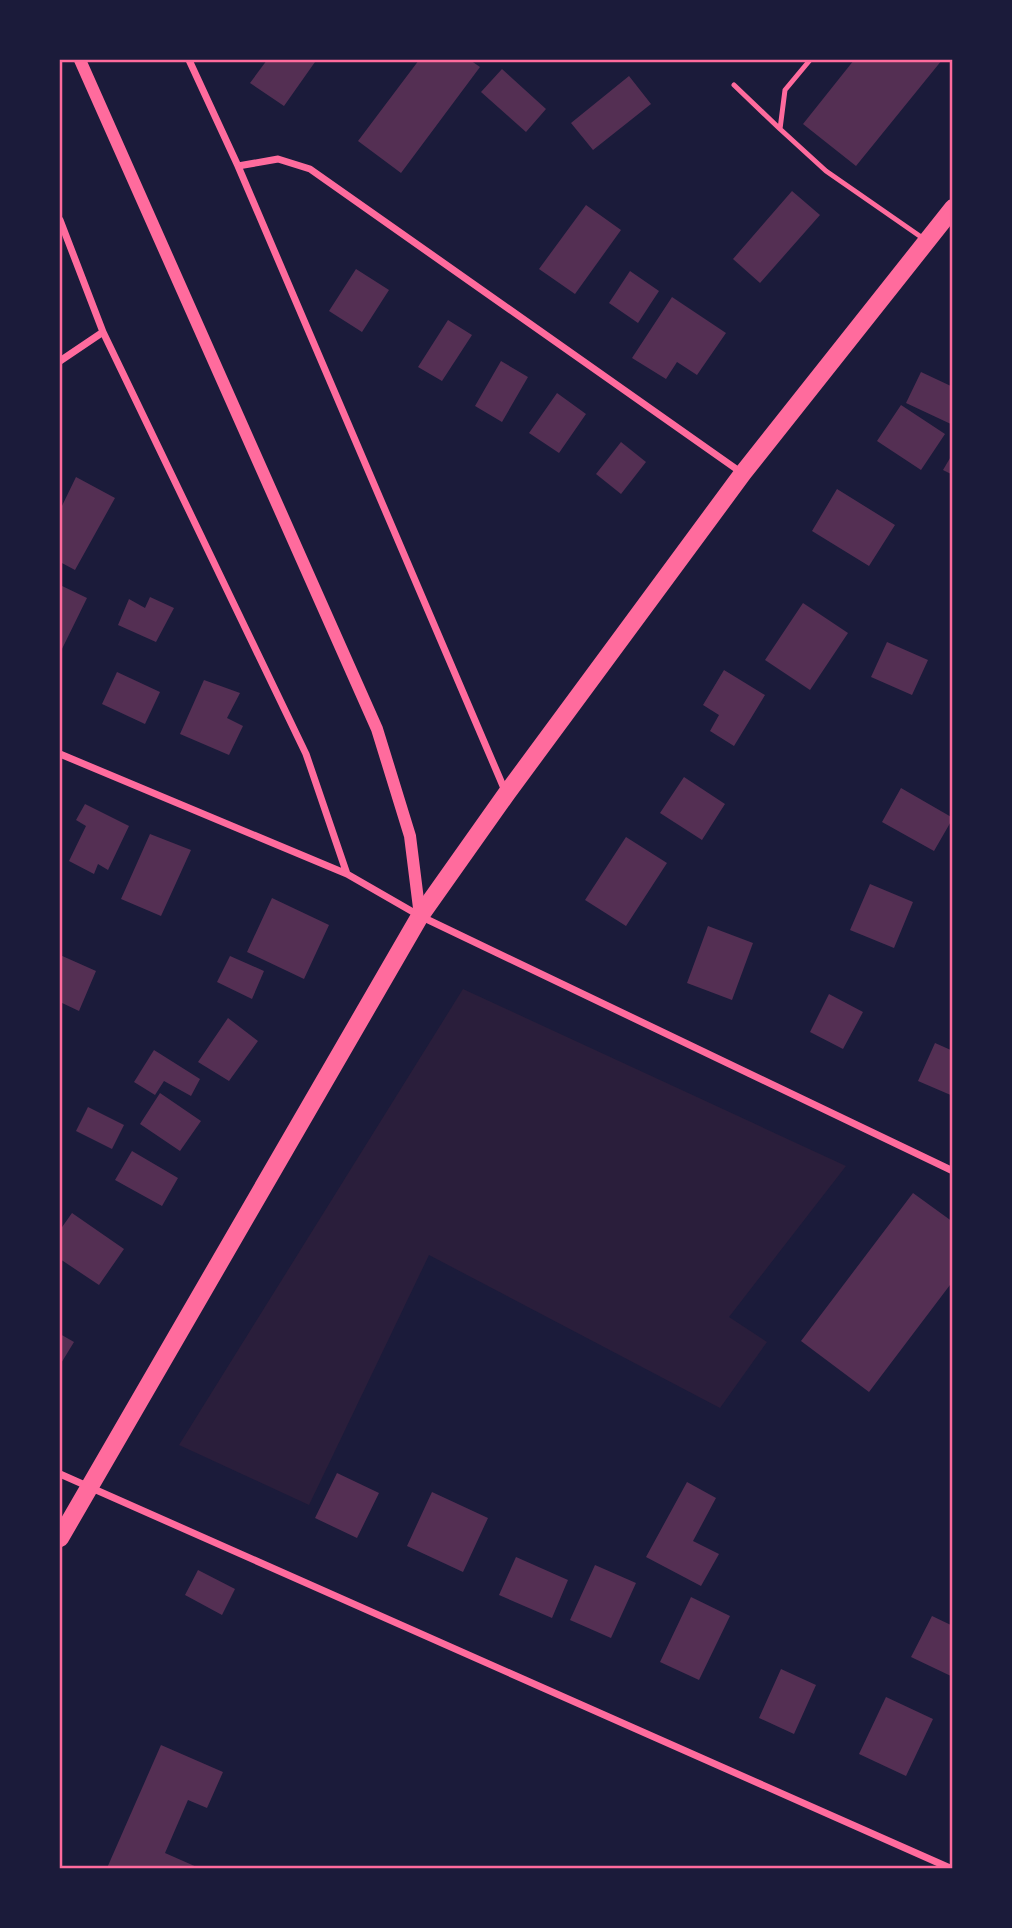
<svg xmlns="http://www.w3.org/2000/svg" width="1012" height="1928" viewBox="0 0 1012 1928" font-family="'Fira Sans Condensed',sans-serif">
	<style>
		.green { fill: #2a1e3b }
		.building { fill: #542f53 }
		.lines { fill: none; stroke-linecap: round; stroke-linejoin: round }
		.service { stroke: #ff6b9d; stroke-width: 5 }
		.minor { stroke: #ff6b9d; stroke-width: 7 }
		.tertiary { stroke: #ff6b9d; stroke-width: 12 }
		.primary { stroke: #ff6b9d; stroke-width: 18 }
		.neatline { fill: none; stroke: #ff6b9d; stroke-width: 2.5 }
	</style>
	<rect width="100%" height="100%" fill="#1b1b3a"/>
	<path class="green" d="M463,989l383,177 -117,151 38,25 -47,66 -291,-153 -120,250 -130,-60z"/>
	<path class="building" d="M267,60h44l4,2 -31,44 -34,-23z
		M419,60h51l10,7 -79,106 -43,-32z
		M854,60h88l-86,106 -53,-42z
		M502,69l44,40 -20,23 -45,-40z
		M629,76l22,28 -58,46 -22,-27z
		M792,191l28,24 -60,68 -27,-24z
		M586,205l35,25 -46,64 -36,-25z
		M356,269l33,21 -27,42 -33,-21z
		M630,271l29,20 -21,32 -29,-20z
		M672,297l54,36 -29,42 -20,-13 -11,17 -34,-21z
		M448,320l24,15 -30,46 -24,-14z
		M501,361l27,16 -26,45 -27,-16z
		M921,372l32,15v38l-47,-22z
		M557,393l29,21 -27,39 -30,-20z
		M901,405l44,29 -24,36 -44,-29z
		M621,442l25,20 -25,32 -25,-20z
		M953,453v22l-10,-5z
		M76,477l39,21 -40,72 -15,-8v-52z
		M837,489l58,36 -26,41 -57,-35z
		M60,585l27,13 -27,55z
		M150,597l24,11 -18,34 -38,-17 11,-26 16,9z
		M803,603l45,30 -38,57 -45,-30z
		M887,642l41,18 -16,35 -41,-18z
		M724,670l41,25 -31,51 -24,-15 9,-16 -16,-10z
		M117,672l43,20 -15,32 -43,-20z
		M204,680l36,13 -13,25 16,8 -14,29 -49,-21z
		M684,777l41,27 -23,36 -42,-27z
		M901,788l52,30 -19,33 -52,-29z
		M85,804l44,22 -21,44 -10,-6 -4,10 -25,-13 17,-35 -10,-6z
		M150,834l41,16 -30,66 -40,-17z
		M626,837l41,26 -41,63 -41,-26z
		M870,884l43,18 -19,46 -44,-18z
		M272,898l57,27 -25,54 -57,-27z
		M708,926l45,17 -21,57 -45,-17z
		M60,955l36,16 -17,40 -19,-9z
		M230,956l34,15 -12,28 -35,-17z
		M829,994l34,18 -20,37 -33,-17z
		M228,1018l30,23 -29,40 -31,-19z
		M935,1043l18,8v45l-35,-15z
		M154,1050l46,29 -9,17 -27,-15 -9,14 -21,-13z
		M160,1093l41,28 -21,30 -40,-27z
		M88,1107l36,18 -12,24 -36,-18z
		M132,1151l46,27 -16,28 -47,-26z
		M913,1193l40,29v59l-84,111 -68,-51z
		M72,1213l52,36 -25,36 -39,-26v-29z
		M60,1334l14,8 -14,23z
		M337,1473l42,20 -22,45 -42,-20z
		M687,1482l29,16 -23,43 26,13 -18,32 -55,-29z
		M432,1492l56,26 -25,54 -56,-26z
		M516,1557l52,23 -16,38 -53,-23z
		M595,1565l41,18 -25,55 -41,-18z
		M198,1570l37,19 -13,26 -37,-20z
		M691,1597l39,19 -31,64 -39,-18z
		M932,1616l21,10v51l-42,-20z
		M781,1669l35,16 -22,49 -35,-16z
		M886,1697l47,22 -27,57 -47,-22z
		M161,1745l62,27 -16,36 -19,-8 -23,53 34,15h-92z"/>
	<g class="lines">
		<path class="service" d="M810,60l-25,30 -5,39 46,42 98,68
			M734,85l46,44"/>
		<path class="minor" d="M189,60l49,106 40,-7 32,10 432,304
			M238,166l268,627
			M60,220l43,112 203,422 41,120
			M60,361l43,-29
			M60,754l287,120 73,42 533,255
			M60,1474l890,394"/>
		<path class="tertiary" d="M80,60l297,669 33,107 10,80"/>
		<path class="primary" d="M60,1538l360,-622 87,-123 236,-320 210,-265"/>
	</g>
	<rect width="1012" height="1928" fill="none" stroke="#1b1b3a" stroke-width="122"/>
	<rect x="61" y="61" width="890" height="1806" class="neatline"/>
</svg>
